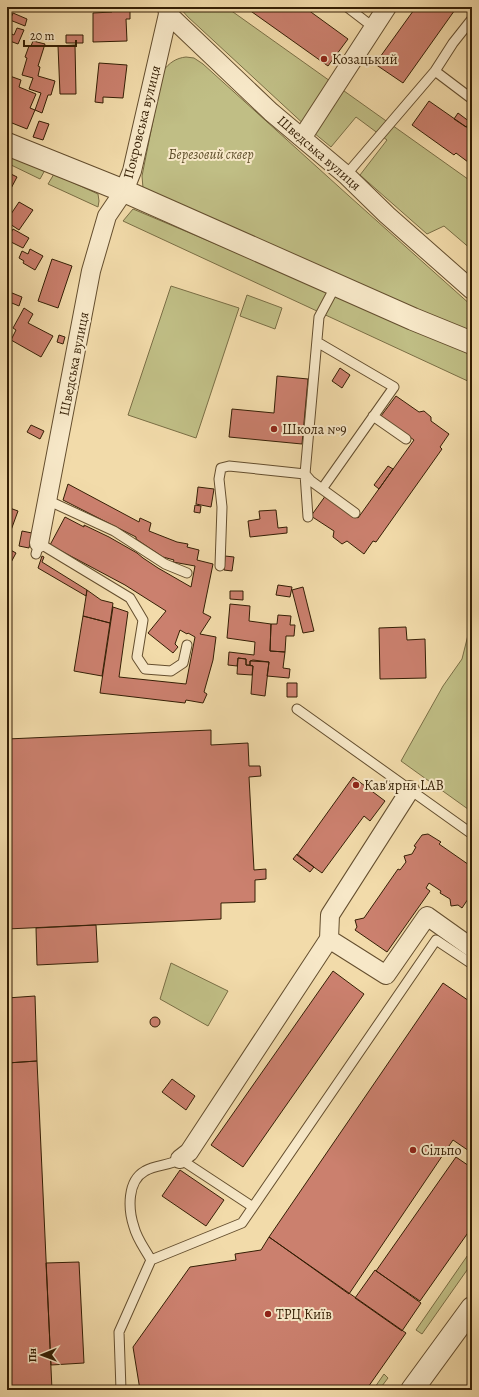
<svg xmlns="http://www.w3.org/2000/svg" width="479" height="1397" viewBox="0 0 479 1397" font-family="Alegreya,serif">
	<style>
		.green { fill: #c0be85; stroke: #7a6e45 }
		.building { fill: #cb806e; stroke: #351f05 }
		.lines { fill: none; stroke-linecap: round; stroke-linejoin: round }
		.service-casing { stroke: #644e2e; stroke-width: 11 }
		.minor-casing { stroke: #644e2e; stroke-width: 20 }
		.tertiary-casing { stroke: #644e2e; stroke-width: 24 }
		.service { stroke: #f7e8c8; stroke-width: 9 }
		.minor { stroke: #f7e8c8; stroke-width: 18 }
		.tertiary { stroke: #f7e8c8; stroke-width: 22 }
		.poi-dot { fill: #8f2418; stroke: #f7e8c8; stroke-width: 1.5 }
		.labels { text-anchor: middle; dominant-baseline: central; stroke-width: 4; stroke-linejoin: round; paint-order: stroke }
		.poi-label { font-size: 14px; fill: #351f05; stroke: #f7e8c8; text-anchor: start }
		.street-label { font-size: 14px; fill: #351f05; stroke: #f7e8c8 }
		.park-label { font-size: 14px; font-style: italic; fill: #5f4f2b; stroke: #f7e8c8 }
	</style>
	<rect width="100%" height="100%" fill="#f2dbaa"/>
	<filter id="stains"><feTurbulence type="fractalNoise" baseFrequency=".005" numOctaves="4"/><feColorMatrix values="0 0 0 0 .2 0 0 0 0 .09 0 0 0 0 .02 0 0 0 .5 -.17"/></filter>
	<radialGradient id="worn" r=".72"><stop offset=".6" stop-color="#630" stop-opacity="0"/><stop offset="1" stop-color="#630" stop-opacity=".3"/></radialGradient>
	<path class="green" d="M179,7h47l246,175v68l-28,-24 -17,8 -67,-59 27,-35 -31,-23 -25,30 -23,-19 -120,-111z
		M186,57l8,1 9,6 146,132 123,110v27l-179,-77 -150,-68 -1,-12 21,-105c6,-8 13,-13 23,-14z
		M7,155l38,15 -5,9 -33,-16z
		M54,174l44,20 1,7 -1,6 -50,-23z
		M133,209l206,87 133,58v29l-349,-162z
		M171,286l68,22 -43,130 -68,-23z
		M247,295l35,13 -7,21 -35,-13z
		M472,619v193l-71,-51 42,-75 19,-27z
		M171,963l57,28 -20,35 -48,-27z
		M472,1249v14l-50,71 -6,-4z
		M384,1374l4,4 -9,12h-6z"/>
	<path class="building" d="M112,7h18v12h-4l1,22 -34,1v-29l19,-1z
		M245,7h59l44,32 -20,27z
		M416,7h41l-54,76 -28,-19z
		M13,13l14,6 -2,7 -15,-6z
		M17,28l7,2 -6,14 -11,-4v-8l7,3z
		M66,35h17v8h-17z
		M33,41l12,3 -7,22 2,1 -2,9 17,5 -4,14h-3l-6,18 -7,-3 6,-17 -12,-4 4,-11 -11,-3 5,-17 -2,-1 4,-11h2z
		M75,45l1,49h-16l-2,-48z
		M99,63l28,2 -4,33 -20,-1v6l-8,-1z
		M7,75l14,5 -2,7 17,7 -6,14 5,2 -8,19 -20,-8z
		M429,101l43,30v34l-16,-12 -2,2 -42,-30z
		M458,113l12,9 -4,5 -12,-8z
		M39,121l10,3 -6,16 -10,-3z
		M7,172l10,5 -10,19z
		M19,202l14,8 -14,20 -12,-8v-2z
		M13,229l16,9 -6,10 -16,-8z
		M30,249l13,7 -8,14 -12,-7 1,-2 -5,-3 3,-7 6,3z
		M52,259l20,7 -14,42 -20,-7z
		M7,291l15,6 -3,9 -12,-5z
		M24,308l9,6 -5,9 25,13 -12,21 -30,-17 5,-10 -3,-2z
		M59,335l6,2 -2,7 -6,-2z
		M340,368l10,7 -8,13 -10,-7z
		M277,376l31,3 -6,65 -73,-7 3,-28 42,4z
		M396,396l23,16 5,-1 7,6v4l18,13 -9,13 2,2 -66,93 -3,-1 -9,13 -17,-13 -5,3 -9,-7 1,-6 -23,-15 15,-21 32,23 56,-78 -33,-24z
		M31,425l13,6 -4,8 -13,-7z
		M388,466l5,3 -14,20 -5,-4z
		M68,484l71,38 1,-4 11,5 -2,8 28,11 11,2 -1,3 12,3 -2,10 16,4 -10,49 8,4 -11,17 16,3 -3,23 -9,32 3,2 -4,9 -17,-3 -1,3 -85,-10 13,-86 15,5 -9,65 67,7 9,-47 -7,-4 -1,1 -7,-4 -5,14 3,3 -5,6 -25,-20 18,-22 -41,-26 -75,-40 15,-28 19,10v-2l25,12 28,16 6,5 15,10 33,19 4,-21 -22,-4 1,-2 -11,-3 -27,-18v-2l-73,-37z
		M198,487l16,2 -3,18 -15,-3z
		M195,505l6,1 -1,7 -6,-1z
		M7,507l11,4 -8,22 -3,-1z
		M276,510l2,18 9,-1v6l-37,4 -2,-16 12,-2 -1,-8z
		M22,531l10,2 -3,15 -10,-2z
		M7,548l9,5 -9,17z
		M42,556l2,1 -2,5 45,28 -1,6 -48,-28z
		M225,556l9,1 -2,14 -8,-1z
		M278,585l14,2 -2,10 -14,-2z
		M303,587l11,44 -11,2 -11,-43z
		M87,590l14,10 12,3 -3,20 -27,-7z
		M230,591h13v9l-13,-1z
		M230,604l20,2 -1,15 22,3 -1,27 15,1 -2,16 7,1 -1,9 -22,-2 2,-14 -19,-1v4h-4v-6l-8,-1 -1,8 -9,-1 1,-13 25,3 1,-13 -28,-4z
		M278,615l13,1 -1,9h5l-1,11h-8l-1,16 -15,-1 1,-27h6z
		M83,616l27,7 -8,53 -28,-5z
		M406,627l1,13 18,-1 1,39 -46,1 -1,-51z
		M238,658l8,1v6l7,1 -1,9 -15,-1z
		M253,660l16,2 -4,34 -14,-2 2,-28 -3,-1v-4z
		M287,683h10v14h-10z
		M211,730v15l37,-2 1,23h11l1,10 -12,1 5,93 12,-1v10l-11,1v22l-34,1v16l-214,10v-190z
		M353,777l32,24 -15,20 -6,-5 -42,57 -25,-18z
		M428,834l13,8 -2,2 33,23v26l-10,15 -4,-3 -7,1 -1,-7 -10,-6 1,-2 -12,-8 -3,5 4,3 -43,61 -32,-22 2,-3 -2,-7 9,-2 34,-49 2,1 6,-8 -2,-6 8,-2 4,-7 -2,-1 8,-11z
		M297,854l17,13 -4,5 -17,-13z
		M96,925l2,37 -61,3 -1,-37z
		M333,971l31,23 -121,173 -32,-22z
		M443,983l29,20v150l-19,-13 -104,154 -80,-57z
		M35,996l2,65 -30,2v-65z
		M150 1022a5 5 0 1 1 10 0a5 5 0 1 1-10 0Z
		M37,1061l15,329h-45v-327z
		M172,1079l23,17 -9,14 -24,-18z
		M456,1157l16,11v59l-52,74 -44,-30z
		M180,1170l44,30 -18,26 -44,-30z
		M269,1237l137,96 -40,57h-226l-7,-43 57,-80 46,-7 -1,-6 26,-4z
		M79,1262l5,101 -33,2 -5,-102z
		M375,1270l46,33 -19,28 -47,-33z"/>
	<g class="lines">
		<g class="service-casing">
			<path id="service" d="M347,7l26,20
				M435,71l37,28
				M346,175l89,-104 18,-28 19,-24
				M317,342l77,45 -72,102
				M373,416l33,23
				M47,500l67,31 51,33 22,9
				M308,517l-3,-43 14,-157 17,-32
				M36,554l3,-11 91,55 13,22 -6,37 8,12 26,2 12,-8 4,-18
				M220,566l2,-59 -3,-28 2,-11 8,-2 76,8 6,7 44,32
				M297,709l175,125
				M151,1260c-6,-11 -14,-21 -17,-33 -6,-18 -7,-46 11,-56 11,-7 25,-5 35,-12l73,48
				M121,1390l-2,-58 32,-72 91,-37 194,-283 36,24"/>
		</g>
		<g class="minor-casing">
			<path id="minor" d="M168,14l103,98 75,63 41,40 85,75
				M302,138l85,-131
				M39,543l52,-272 16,-55 17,-25 8,-20 36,-157 -1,-7
				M329,939l57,36 41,-59 45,32
				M180,1159l9,-7 140,-213 1,-24 80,-125"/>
		</g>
		<g class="tertiary-casing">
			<path id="tertiary" d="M7,144l117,47 289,128 59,24
				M412,1390l60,-82"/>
		</g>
		<use href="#service" class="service"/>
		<use href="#minor" class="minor"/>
		<use href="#tertiary" class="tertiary"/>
	</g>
	<g class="poi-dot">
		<circle cx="324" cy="59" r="4"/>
		<circle cx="274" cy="429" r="4"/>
		<circle cx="356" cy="785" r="4"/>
		<circle cx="413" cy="1150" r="4"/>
		<circle cx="268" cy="1314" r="4"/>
	</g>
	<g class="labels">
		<g class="poi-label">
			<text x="332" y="59">Козацький</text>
			<text x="282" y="429">Школа №9</text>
			<text x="364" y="785">Кав'ярня LAB</text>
			<text x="421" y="1150">Сільпо</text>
			<text x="276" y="1314">ТРЦ Київ</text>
		</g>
		<g class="street-label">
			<text transform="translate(142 122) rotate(-76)">Покровська вулиця</text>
			<text transform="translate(319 153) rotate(41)">Шведська вулиця</text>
			<text transform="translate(74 364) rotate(-79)">Шведська вулиця</text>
		</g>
		<g class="park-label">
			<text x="211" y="154">Березовий сквер</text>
		</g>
	</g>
	<rect width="479" height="1397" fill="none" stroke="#f2dbaa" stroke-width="24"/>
	<rect x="8" y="8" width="463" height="1381" fill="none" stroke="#351f05" stroke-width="2"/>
	<rect x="12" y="12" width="455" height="1373" fill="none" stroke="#351f05"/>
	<g transform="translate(42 1355) rotate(269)" stroke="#f7e8c8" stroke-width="3" paint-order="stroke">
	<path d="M0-3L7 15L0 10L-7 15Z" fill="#351f05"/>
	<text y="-6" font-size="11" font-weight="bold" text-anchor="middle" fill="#351f05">Пн</text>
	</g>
	<path d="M24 40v6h52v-6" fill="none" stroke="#351f05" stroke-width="2"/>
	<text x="30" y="40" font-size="12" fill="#351f05" stroke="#f7e8c8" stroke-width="3" paint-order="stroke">20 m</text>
	<rect width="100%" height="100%" filter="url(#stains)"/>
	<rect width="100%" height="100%" fill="url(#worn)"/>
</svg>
